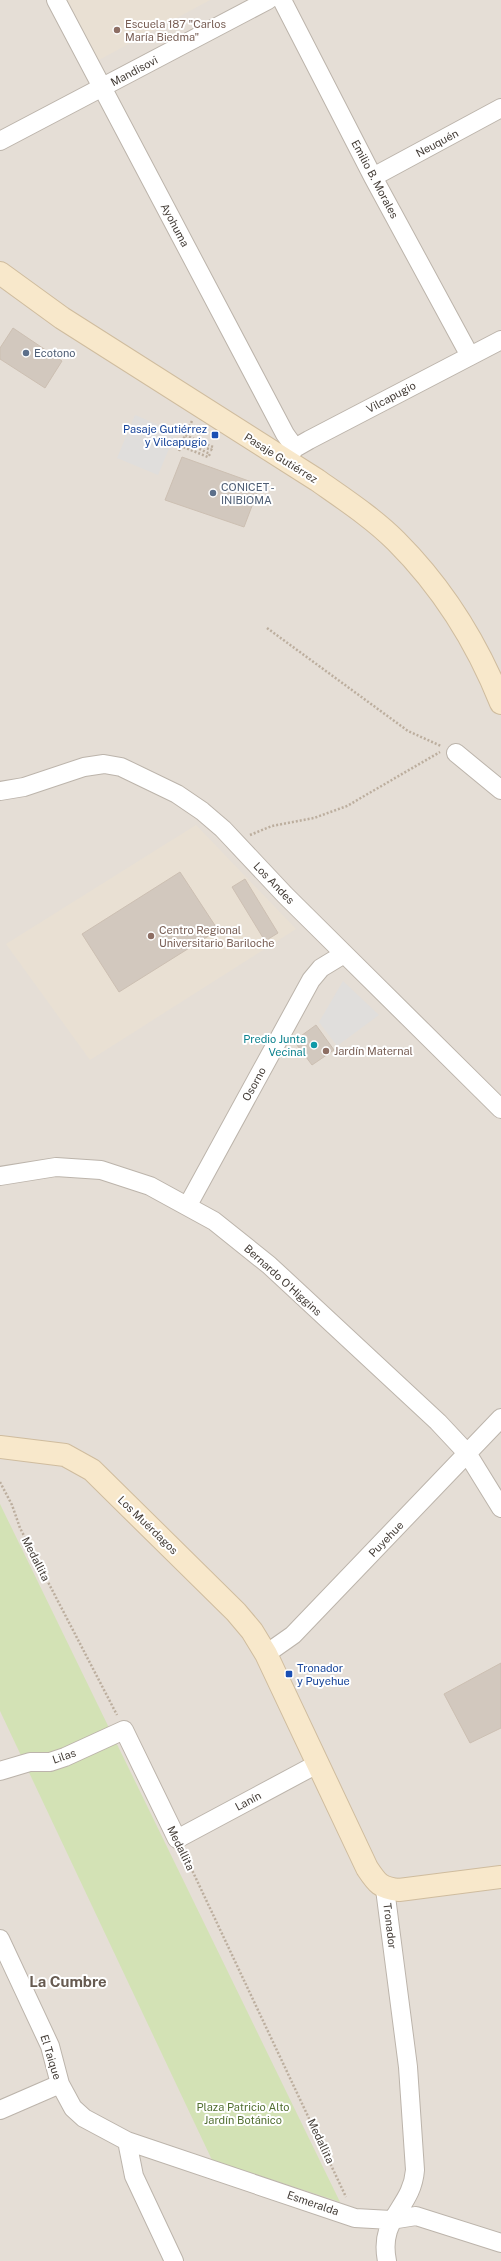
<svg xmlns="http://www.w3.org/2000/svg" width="501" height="2261" viewBox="0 0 501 2261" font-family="'Public Sans',sans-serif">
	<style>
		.residential { fill: #e5ded6 }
		.education { fill: #e9e0d3 }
		.green { fill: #d3e2b5 }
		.parking { fill: #e0dedc }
		.building { fill: #d2c8be; stroke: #ccbfb2 }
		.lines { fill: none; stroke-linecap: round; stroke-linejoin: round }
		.street-casing { stroke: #bcb4ab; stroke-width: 20 }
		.secondary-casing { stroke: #cfbc9e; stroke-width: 24 }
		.path { stroke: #bcae9e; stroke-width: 2.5; stroke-dasharray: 2 2; stroke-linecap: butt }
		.street { stroke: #fff; stroke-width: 18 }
		.secondary { stroke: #f8e8cb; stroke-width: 22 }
		.education-dot { fill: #8d6e63; stroke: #fff; stroke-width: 1.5 }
		.service-dot { fill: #5c6f8a; stroke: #fff; stroke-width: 1.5 }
		.transit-dot { fill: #1a4fb4; stroke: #fff; stroke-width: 1.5 }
		.culture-dot { fill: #0f9aa8; stroke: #fff; stroke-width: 1.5 }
		.labels { text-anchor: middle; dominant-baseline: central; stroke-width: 4; stroke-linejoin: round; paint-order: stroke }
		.education-label { font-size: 11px; fill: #785e54; stroke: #fff; text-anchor: start }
		.street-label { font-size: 11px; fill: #443d37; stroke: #fff }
		.service-label { font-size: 11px; fill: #4e5e75; stroke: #fff; text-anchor: start }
		.transit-label { font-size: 11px; fill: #164399; stroke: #fff; text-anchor: end }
		.culture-label { font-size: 11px; fill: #0d838f; stroke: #fff; text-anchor: end }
		.park-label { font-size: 11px; fill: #516f31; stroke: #fff }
		.district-label { font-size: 15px; font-weight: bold; fill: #665a50; stroke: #fff }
	</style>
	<rect width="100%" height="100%" fill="#f2ede8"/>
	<path class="residential" d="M0,0h501v2261h-501z"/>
	<path class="education" d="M64,0h146l-113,61z
		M196,825l100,104 -206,131 -84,-116z"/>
	<path class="green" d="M0,1504l340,698 -128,-42 -212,-449z"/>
	<path class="parking" d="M135,415l41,17 -18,43 -41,-17z
		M343,981l36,34 -42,31 -18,-24z"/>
	<path class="building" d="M13,328l49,33 -17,27 -45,-29v-11z
		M182,457l78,28 -16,42 -79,-27z
		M180,872l38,58 -99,62 -37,-58z
		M245,879l33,54 -13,8 -33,-54z
		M316,1025l18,25 -22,15 -18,-24z
		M501,1663v65l-31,15 -26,-49z"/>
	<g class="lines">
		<g class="street-casing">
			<path id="street" d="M56,0l229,434 10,14
				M282,0l91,177 97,179
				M0,141l268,-141
				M373,177l128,-69
				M288,457l7,-9 14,-8 192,-100
				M456,753l45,37
				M0,791l24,-4 60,-20 20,-3 17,3 56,27 25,17 21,18 62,66 216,214
				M0,1176l56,-9 45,3 49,16 64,35 55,44 169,157 29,31 34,55
				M188,1205l123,-225 10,-12 23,-14
				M266,1654l27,-19 208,-217
				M0,1771l30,-9h20l15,-5 59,-27 53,109 142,-76
				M385,1889l23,178 7,103c-3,39 -37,47 -28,91
				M0,1939l50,107 10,38 13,24 11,10 43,23 7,35 40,85
				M0,2110l60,-26
				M127,2141l228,77 36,2 25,-4 85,27"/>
		</g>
		<g class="secondary-casing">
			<path id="secondary" d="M0,273l62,45 255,162c27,19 56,38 79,61 46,46 81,102 105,162
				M0,1447l65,8 27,15 144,142 16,19 14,23 101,214c10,15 13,20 32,22l102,-13"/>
		</g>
		<path class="path" d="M181,446l4,-11
			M179,451l2,-5 27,11 2,-3 -25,-12 1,-3 25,11 2,-3 -28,-12 7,-14
			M267,628l141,103 33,15
			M250,835l22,-9 42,-8 33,-12 93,-54
			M0,1482l12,23 8,23 97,187
			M184,1853l162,344"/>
		<use href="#street" class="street"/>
		<use href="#secondary" class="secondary"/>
	</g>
	<g class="education-dot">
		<circle cx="117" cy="30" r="4"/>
		<circle cx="151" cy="936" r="4"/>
		<circle cx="326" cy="1051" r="4"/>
	</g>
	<g class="service-dot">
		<circle cx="26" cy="353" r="4"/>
		<circle cx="213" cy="493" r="4"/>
	</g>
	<g class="transit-dot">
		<rect x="211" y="431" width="8" height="8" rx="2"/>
		<rect x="285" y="1670" width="8" height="8" rx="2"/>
	</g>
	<circle class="culture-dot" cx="314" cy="1045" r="4"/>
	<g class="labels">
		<g class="education-label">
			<text x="125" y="24">Escuela 187 "Carlos<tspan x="125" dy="13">María Biedma"</tspan></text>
			<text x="159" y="930">Centro Regional<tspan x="159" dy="13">Universitario Bariloche</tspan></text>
			<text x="334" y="1051">Jardín Maternal</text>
		</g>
		<g class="street-label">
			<text transform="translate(134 71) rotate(-28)">Mandisovi</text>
			<text transform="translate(437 143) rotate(-28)">Neuquén</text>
			<text transform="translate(375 179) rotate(62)">Emilio B. Morales</text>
			<text transform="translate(175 225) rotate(62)">Ayohuma</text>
			<text transform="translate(391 397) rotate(-28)">Vilcapugio</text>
			<text transform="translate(281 458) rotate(32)">Pasaje Gutiérrez</text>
			<text transform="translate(274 883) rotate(46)">Los Andes</text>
			<text transform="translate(254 1084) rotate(-61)">Osorno</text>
			<text transform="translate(283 1280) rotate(42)">Bernardo O'Higgins</text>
			<text transform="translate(148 1525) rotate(44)">Los Muérdagos</text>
			<text transform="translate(386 1539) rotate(-46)">Puyehue</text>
			<text transform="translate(36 1559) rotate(63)">Medallita</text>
			<text transform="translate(64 1756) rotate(-19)">Lilas</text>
			<text transform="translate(248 1801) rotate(-28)">Lanín</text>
			<text transform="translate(181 1848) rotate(64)">Medallita</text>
			<text transform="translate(390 1926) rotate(83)">Tronador</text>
			<text transform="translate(51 2057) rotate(73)">El Taique</text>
			<text transform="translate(321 2141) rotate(65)">Medallita</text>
			<text transform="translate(313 2203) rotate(19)">Esmeralda</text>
		</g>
		<g class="service-label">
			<text x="34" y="353">Ecotono</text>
			<text x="221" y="487">CONICET -<tspan x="221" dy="13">INIBIOMA</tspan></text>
		</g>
		<g class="transit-label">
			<text x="207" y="429">Pasaje Gutiérrez<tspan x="207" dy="13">y Vilcapugio</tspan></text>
			<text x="297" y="1668" text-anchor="start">Tronador<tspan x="297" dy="13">y Puyehue</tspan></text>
		</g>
		<g class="culture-label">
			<text x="306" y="1039">Predio Junta<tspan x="306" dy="13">Vecinal</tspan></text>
		</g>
		<g class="park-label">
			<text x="243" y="2107">Plaza Patricio Alto<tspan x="243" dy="13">Jardín Botánico</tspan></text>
		</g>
		<g class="district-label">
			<text x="68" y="1981">La Cumbre</text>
		</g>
	</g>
</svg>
